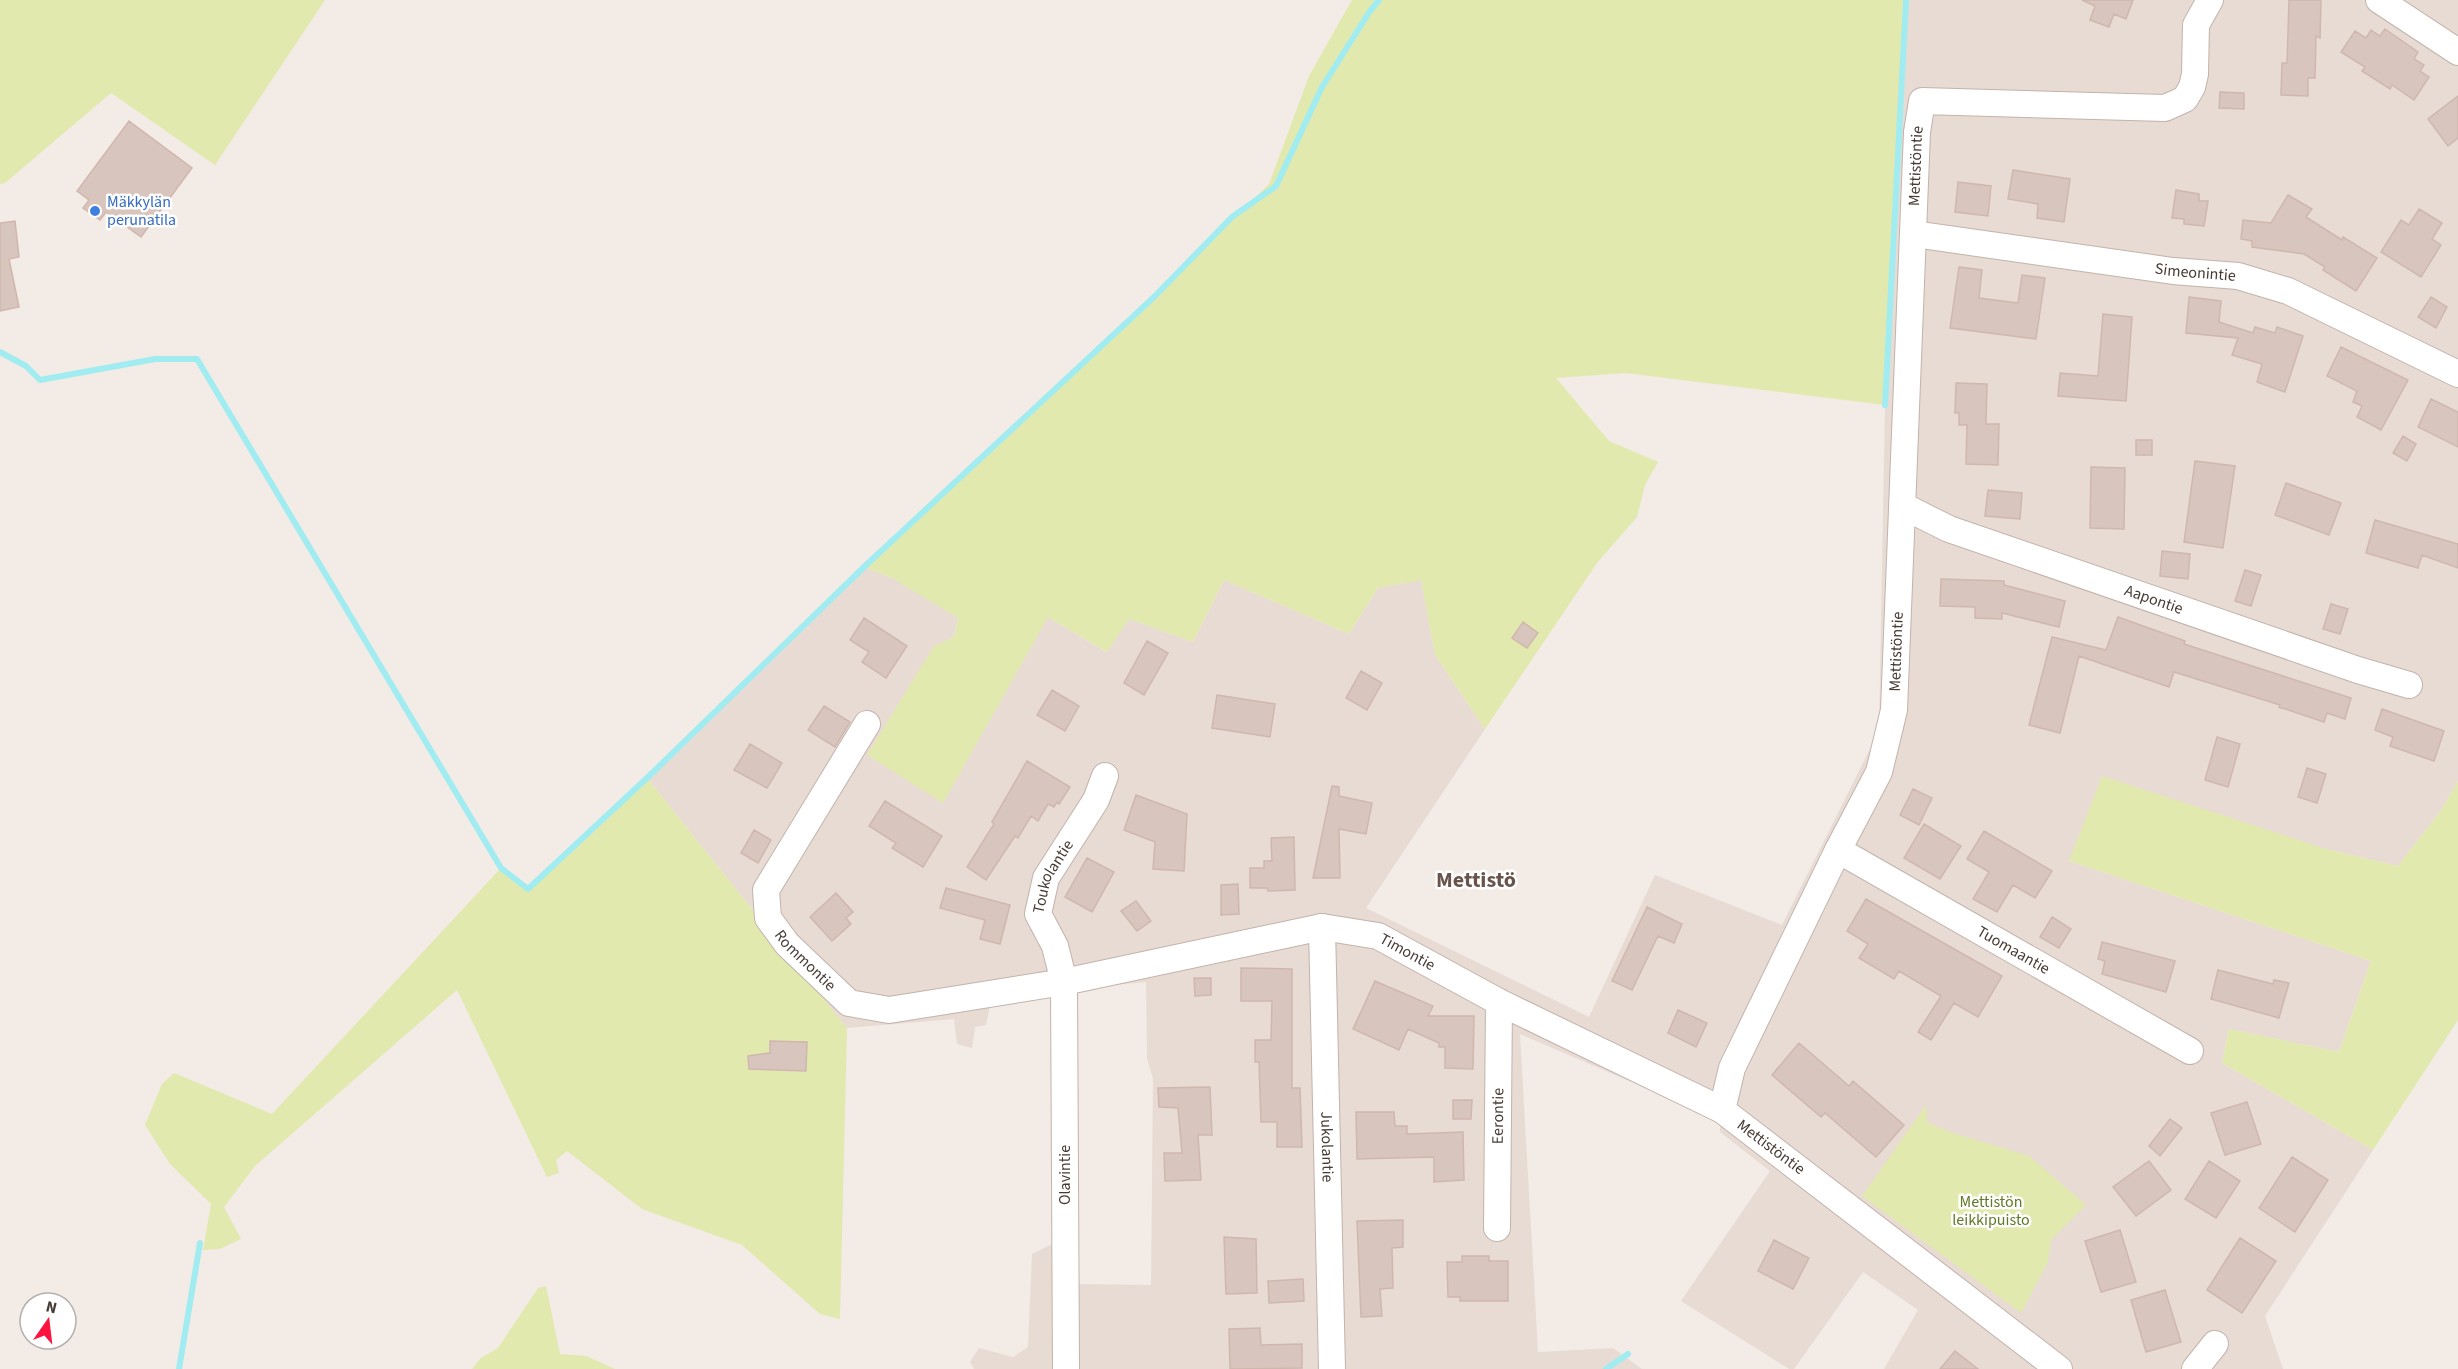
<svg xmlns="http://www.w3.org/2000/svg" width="2458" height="1369" viewBox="0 0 2458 1369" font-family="'Source Sans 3',sans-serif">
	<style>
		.residential { fill: #e7dbd4 }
		.green { fill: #e2e9ae }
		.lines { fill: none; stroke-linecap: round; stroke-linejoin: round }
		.stream { stroke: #a1ecf1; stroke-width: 6 }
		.building { fill: #d8c5be; stroke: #d0b7ae; stroke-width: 1.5 }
		.minor-casing { stroke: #c2b3ab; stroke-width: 28 }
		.minor { stroke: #fff; stroke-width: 26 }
		.shop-dot { fill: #3f7fe0; stroke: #fff; stroke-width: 2 }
		.labels { text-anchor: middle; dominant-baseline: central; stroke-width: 5; stroke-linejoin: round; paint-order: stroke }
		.street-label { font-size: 16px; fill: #463a35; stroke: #fff }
		.shop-label { font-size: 16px; fill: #366cbe; stroke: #fff; text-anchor: start }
		.park-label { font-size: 16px; fill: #627927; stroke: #fff }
		.district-label { font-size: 22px; font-weight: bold; fill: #69544c; stroke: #fff }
	</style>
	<rect width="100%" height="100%" fill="#f3ebe6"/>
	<path class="residential" d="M1906,0h552v781l-16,28 -44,57 -72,-17 -257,12 302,100 -32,91 -110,-23 -7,34 151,87 -108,166 18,53h-399l34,-59 -55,-38 -69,97h-5l-108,-68 89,-130 -50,-39v-12l-200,-86 18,318 75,-4 29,21h-668l-4,-7 9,-14 34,9 15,-10 4,-93 41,-20v50l78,1 2,-206 -6,-21 -1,-76 -76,7 -79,12 -5,24 -11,2 -3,21 -15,-4 -3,-25 -107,9 -200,-250 217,-211 28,11 66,39 -4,20 -20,9 114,-29 58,35 23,-33 64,23 31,-62 125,54 29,-46 43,-9 14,76 50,74 -119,179 223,109 66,-142 127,50 97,-194 6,-326z"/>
	<path class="green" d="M0,0h325l-110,165 -104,-72 -106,90 -5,1z
		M1352,0h554l-21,405 -260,-32 -69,5 53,63 49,21 -13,23 -8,32 -40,46 -112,166 -50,-74 -14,-75 -43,8 -29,46 -125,-54 -31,62 -64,-23 -22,33 -59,-35 -105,186 -76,-48 67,-109 20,-9 4,-19 -66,-40 -28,-11 290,-270 115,-113 40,-108z
		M2102,776l224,73 72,17 44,-57 16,-28v239l-85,130 -151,-87 7,-34 110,23 32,-91 -302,-100z
		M647,778l200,250 -7,291 -20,-5 -78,-69 -100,-36 -75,-58 -11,9 3,13 -12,4 -90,-187 -202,176 -31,41 17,32 -21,10 -17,1 8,-46 -41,-40 -25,-39 17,-41 12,-11 98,41 229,-246 27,20z
		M1926,1105l1,17 23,10 79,24 57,49 -35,35 -3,22 -27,51 -159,-117z
		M546,1286l14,68 26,2 29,13h-143l9,-11 17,-10 40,-60z"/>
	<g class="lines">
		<path class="stream" d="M0,352l26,14 14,14 115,-21h42l304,509 27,21 119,-111 217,-211 290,-270 78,-80 44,-31 46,-99 48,-76 9,-11
			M1885,405l21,-405
			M179,1369l21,-126
			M1606,1369l22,-15"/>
	</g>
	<path class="building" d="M2082,0h51l-7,19 -12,-5 -5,13 -19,-7 5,-14z
		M2289,0h32l-1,38 -4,-2 -1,42h-7v18l-27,-1 1,-32h5z
		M2385,29l33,23 -4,7 10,6 -4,6 9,6 -15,23 -22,-15 -2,4 -28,-18 3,-4 -24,-15 14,-21 11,7 5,-8 9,6z
		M2220,92l24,1v16l-25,-1z
		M2458,96v42l-10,8 -20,-27z
		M129,121l63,47 -51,69 -35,-25 -6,8 -17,-12 6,-8 -12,-9z
		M2013,170l57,9 -6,43 -27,-4 1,-14 -30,-5z
		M1958,182l33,4 -3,30 -33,-4z
		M2176,190l23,4v7h9l-4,25 -20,-2v-5l-12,-1z
		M2288,195l24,14 -6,8 36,23 1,-3 34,21 -21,33 -33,-21 2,-3 -21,-13 -52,-7v-6l-11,-2 2,-19 28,3z
		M2419,209l23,14 -10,16 9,6 -20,32 -40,-25 20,-32 8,5z
		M15,221l4,36 -10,2 10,48 -19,4v-88z
		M1959,267l23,3 -3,28 39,5 4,-28 23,3 -9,61 -86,-11z
		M2189,297l32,4 -2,21 34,11 2,-6 20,6 2,-6 26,9 -18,56 -28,-10 5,-18 -30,-9 6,-17 -52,-5z
		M2431,297l16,10 -11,21 -18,-11z
		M2103,314l29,3 -6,84 -68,-5 2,-23 38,3z
		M2341,347l67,33 -27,50 -24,-13 5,-11 -9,-4 4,-11 -30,-15z
		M1956,383l31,1 -1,40h13l-1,41 -32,-1 1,-39h-8v-12h-4z
		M2431,399l27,13v35l-40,-20z
		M2403,436l13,8 -9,17 -14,-8z
		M2136,440h16v15h-16z
		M2195,461l40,5 -12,82 -39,-6z
		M2091,467l34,1 -1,61 -34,-1z
		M2286,483l55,20 -12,32 -54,-20z
		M1988,490l34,3 -2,26 -35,-3z
		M2375,520l83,24v24l-36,-13 -4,13 -52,-15z
		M2162,551l28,3 -2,25 -28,-3z
		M2245,570l16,5 -10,31 -16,-5z
		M1941,579l63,2v4l61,16 -6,26 -57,-14v6l-27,-1v-11l-35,-1z
		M2331,604l17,5 -8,25 -17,-5z
		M2118,617l67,24 -1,3 167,54 -6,21 -18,-6 -3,9 -45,-15 1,-2 -106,-33 -5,15 -90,-31 -19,77 -31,-8 23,-88 54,13z
		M864,618l43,28 -21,32 -24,-16 7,-10 -19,-12z
		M1523,622l15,11 -11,15 -15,-10z
		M1147,641l21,12 -24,42 -20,-12z
		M1361,671l21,12 -15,27 -21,-12z
		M1052,690l27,16 -14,25 -28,-16z
		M1217,695l58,9 -5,33 -58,-9z
		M824,706l26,16 -15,25 -27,-17z
		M2382,709l62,22 -10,30 -44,-15 3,-9 -18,-7z
		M2217,737l23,7 -12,43 -23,-7z
		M750,744l32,19 -15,25 -33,-18z
		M1027,761l43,26 -11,17 -2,-2 -3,5 -6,-3 -10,17 -7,-5 -13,22 -3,-2 -29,44 -19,-13 27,-43 -2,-2z
		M2307,768l19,6 -9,29 -19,-6z
		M1332,786l7,1v9l33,7 -6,31 -27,-5 1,49h-27z
		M1913,789l19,9 -13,27 -19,-10z
		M1136,795l51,19 -3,57 -31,-2 2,-27 -31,-12z
		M885,801l57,35 -19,31 -31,-19 4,-5 -27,-17z
		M1924,824l37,22 -21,33 -36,-21z
		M754,830l17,10 -13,23 -17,-10z
		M1984,831l68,40 -17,27 -22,-13 -16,27 -24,-13 16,-27 -22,-13z
		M1294,837l1,53 -27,1 -1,-3h-17v-20h14v-7h8l-1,-23z
		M1087,858l27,14 -22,40 -27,-15z
		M1238,884l1,30 -18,1v-30z
		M946,888l64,17 -10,39 -20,-5 5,-19 -45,-12z
		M836,893l17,19 -7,6 5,6 -19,17 -22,-24z
		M1866,899l136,77 -24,41 -24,-14 -23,37 -13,-8 23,-36 -42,-25 -5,8 -35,-21 9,-14 -21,-13z
		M1136,901l15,20 -14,10 -16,-20z
		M1647,907l35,17 -8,19 -16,-7 -26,54 -20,-9z
		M2052,917l19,12 -12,19 -19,-11z
		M2102,942l73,19 -9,31 -64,-18 3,-13 -7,-2z
		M1241,968l51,1v119h8l2,59h-25v-25h-16l-2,-60h-4v-22h16l1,-39h-31z
		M2218,970l55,14 1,-4 15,3 -10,35 -68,-19z
		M1194,978h17v17l-16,1z
		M1375,981l58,25 -5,10h46l-1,53 -28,-1v-21h-6v-4l-31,-14 -9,21 -46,-21z
		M1678,1010l29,13 -11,24 -28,-14z
		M770,1041l37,1 -1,29 -57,-2 -1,-13 22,-3z
		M1799,1043l50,43 4,-5 51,44 -28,32 -51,-44 -4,4 -49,-42z
		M1210,1087l2,48h-14l3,45 -36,1 -1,-28h18l-4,-45 -19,-1 -1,-19z
		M1453,1100h19l-1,19h-18z
		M2247,1102l14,42 -36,11 -14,-42z
		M1356,1112h38l1,14h12v8l56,-2 1,48 -30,2v-25l-77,2z
		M2170,1119l12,9 -22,28 -11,-10z
		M2292,1157l36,23 -33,52 -36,-24z
		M2149,1161l22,29 -35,26 -23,-29z
		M2209,1161l31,20 -24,37 -31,-19z
		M1403,1220v27l-11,1 1,40 -13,1 2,27 -21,1 -4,-96z
		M2120,1230l16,52 -35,10 -16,-51z
		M1224,1237l32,2 1,54 -31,1z
		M2240,1238l36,23 -34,52 -35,-23z
		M1774,1240l35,18 -16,31 -35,-18z
		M1462,1256h27v5h19v40h-48v-4h-12l-1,-35h15z
		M1303,1279l1,22 -35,2 -1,-22z
		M2165,1290l16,52 -35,10 -15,-52z
		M1260,1328l1,17 41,-1v24l-72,1 -1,-40z
		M1955,1351l23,18h-38z"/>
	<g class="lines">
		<g class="minor-casing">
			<g id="minor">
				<path d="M2379,0l79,52"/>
				<path id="s1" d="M1914,234l259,37 65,5 50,15 170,83"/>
				<path id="s2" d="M1903,506l46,23 409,141 51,15"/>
				<path id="s3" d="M867,724l-101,166 2,28 19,26 62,59 40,7 175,-28 258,-55 56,9 121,66 223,108"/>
				<path id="s4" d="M1838,850l352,201"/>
				<path id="s5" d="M1322,927l10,442"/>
				<path id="s6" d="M1497,1228l2,-226"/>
				<path id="s7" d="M1066,1369l-2,-387 -9,-36 -17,-32 8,-36 50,-78 9,-24"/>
				<path id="s8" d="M2059,1369l-337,-259 10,-42 106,-218 41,-78 15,-62 23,-578 5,-31 243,7 20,-9 7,-12 3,-13 1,-49 14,-25"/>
				<path d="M2195,1369l20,-25"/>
			</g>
		</g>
		<use href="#minor" class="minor"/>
	</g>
	<circle class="shop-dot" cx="95" cy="211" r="6"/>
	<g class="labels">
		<g class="street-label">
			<text stroke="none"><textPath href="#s8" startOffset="1407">Mettistöntie</textPath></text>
			<text stroke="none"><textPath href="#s1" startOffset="284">Simeonintie</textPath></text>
			<text stroke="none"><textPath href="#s2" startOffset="268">Aapontie</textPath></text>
			<text stroke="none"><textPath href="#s8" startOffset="921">Mettistöntie</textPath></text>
			<text stroke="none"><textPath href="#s7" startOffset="501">Toukolantie</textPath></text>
			<text stroke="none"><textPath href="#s4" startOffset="202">Tuomaantie</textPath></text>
			<text stroke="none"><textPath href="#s3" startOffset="912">Timontie</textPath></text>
			<text stroke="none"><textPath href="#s3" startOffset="279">Rommontie</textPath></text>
			<text stroke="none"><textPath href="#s6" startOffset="112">Eerontie</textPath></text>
			<text transform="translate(1771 1147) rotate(37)">Mettistöntie</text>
			<text stroke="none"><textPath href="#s5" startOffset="220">Jukolantie</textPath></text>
			<text transform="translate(1065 1175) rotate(-90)">Olavintie</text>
		</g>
		<g class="shop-label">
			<text x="107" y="202">Mäkkylän<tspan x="107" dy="18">perunatila</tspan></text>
		</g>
		<g class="park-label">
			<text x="1991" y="1202">Mettistön<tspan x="1991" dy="18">leikkipuisto</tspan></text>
		</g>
		<g class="district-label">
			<text x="1476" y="880">Mettistö</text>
		</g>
	</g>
	<g transform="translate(48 1321) rotate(14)"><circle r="28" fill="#ffffff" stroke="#b5b0ae" stroke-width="1.5"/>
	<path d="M0-4.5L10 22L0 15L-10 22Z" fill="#fe123f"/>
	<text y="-9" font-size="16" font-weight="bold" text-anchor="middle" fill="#463a35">N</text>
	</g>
</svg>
